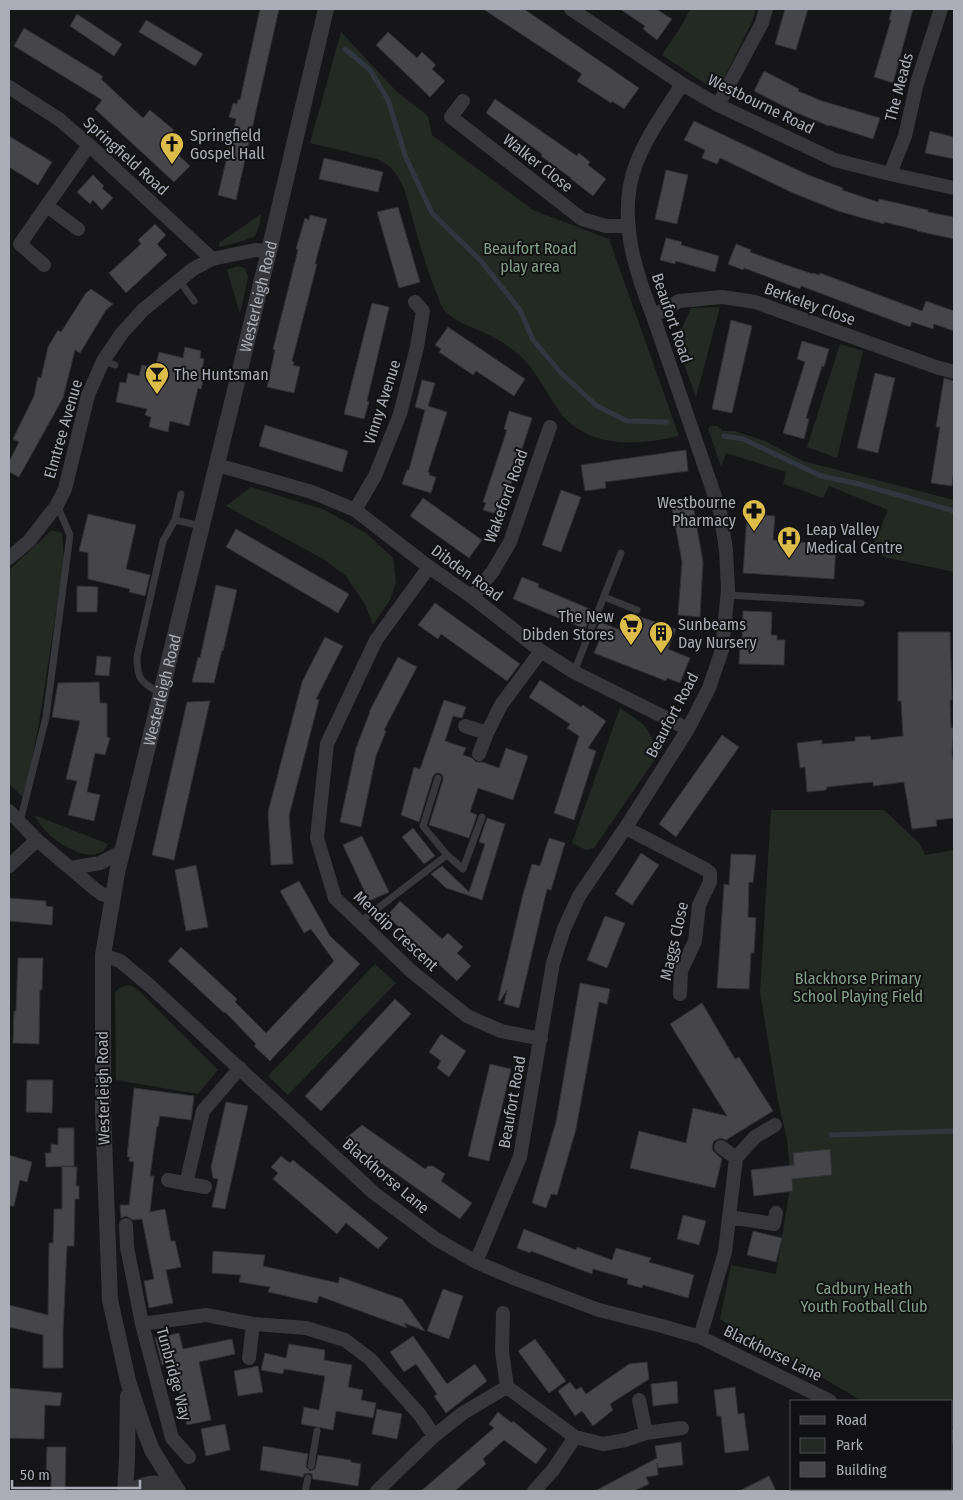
<svg xmlns="http://www.w3.org/2000/svg" width="963" height="1500" viewBox="0 0 963 1500" font-family="'Fira Sans Condensed',sans-serif">
	<style>
		.green { fill: #232a24 }
		.lines { fill: none; stroke-linecap: round; stroke-linejoin: round }
		.stream { stroke: #31373f; stroke-width: 5 }
		.building { fill: #46464a; stroke: #313034 }
		.service { stroke: #38383c; stroke-width: 7 }
		.minor { stroke: #38383c; stroke-width: 14 }
		.tertiary { stroke: #38383c; stroke-width: 16 }
		.labels { text-anchor: middle; dominant-baseline: central; stroke-width: 4; stroke-linejoin: round; paint-order: stroke }
		.street-label { font-size: 16px; fill: #aaacb6; stroke: #111113 }
		.poi-label { font-size: 16px; fill: #aaacb6; stroke: #111113; text-anchor: start }
		.park-label { font-size: 16px; fill: #839f88; stroke: #111113 }
	</style>
	<rect width="100%" height="100%" fill="#161618"/>
	<path class="green" d="M690,9h66l-4,13 -29,58 -6,4 -8,2 -47,-31 20,-30z
		M341,32l56,60 31,24 4,19 101,75 76,29 70,197c-42,10 -95,13 -122,-28 -13,-19 -22,-40 -40,-55 -10,-8 -21,-15 -32,-20 -13,-6 -30,-11 -40,-22 -4,-4 -6,-12 -8,-17 -14,-34 -23,-71 -33,-106 -7,-14 -13,-23 -27,-29l-67,-16z
		M261,214l-1,10 -5,12 -12,5 -24,6v-4z
		M238,266l7,2 3,9 -8,37 -13,-44z
		M720,307l-24,90 -20,-55 15,-34z
		M840,344l23,7 -26,107 -30,-11z
		M711,426h7l5,5h11l31,10 38,20 151,39v72l-70,-15 -12,-8 16,-39 -59,-24 -6,12 -40,-14 3,-12 -60,-19 -5,14 -13,-39z
		M251,487l74,23 41,23 27,25 3,24 -6,18 -17,25 -8,-21 -20,-29 -22,-16 -97,-53z
		M52,530l10,3 2,27 -25,163 -15,75 -15,-14v-214z
		M620,708c26,18 28,16 38,47l-64,93 -8,2 -14,-7z
		M771,810h113l36,34 5,11 29,-5v577l-2,-1v-25h-90l-56,-33 -48,-25 -38,-24 11,-54 45,9 15,-92 -4,-43 -9,-38 -18,-109z
		M34,815l74,29c-10,23 -43,4 -57,-8 -7,-6 -12,-13 -17,-21z
		M375,964l21,19 -108,112 -20,-19z
		M129,985l5,2 6,5 78,78 -20,24 -82,-14 -1,-88 6,-5z"/>
	<g class="lines">
		<path class="stream" d="M345,49l25,21 18,30 18,58 26,55 49,48 39,49 13,30 28,33 36,33 30,15 40,1
			M724,436l19,3 78,37 38,8 95,27
			M831,1135l123,-4"/>
	</g>
	<path class="building" d="M260,9h19l-43,191 -18,-5 18,-76 -7,-2 4,-14 4,1 1,-5 2,1z
		M483,9h41l115,79 -15,21 -12,-8 -1,2 -34,-22 5,-7z
		M620,9h36l16,10 -15,21 -14,-11 2,-3z
		M785,9h23l-12,41 -21,-6z
		M892,9h21l-20,74 -19,-6 17,-57h-2z
		M77,14l45,30 -8,12 -44,-30z
		M146,20l57,34 -8,12 -56,-34z
		M24,28l77,47 2,2 -2,2 42,39 7,-8 24,20 -10,11 26,25 -16,16 -79,-73 7,-9 -88,-54z
		M388,32l29,26 5,-6 14,13 -4,4 13,12 -15,16 -54,-52z
		M764,71l35,18 -1,2 24,10 58,17 -7,21 -44,-14v1l-32,-13 -43,-22z
		M495,99l82,57 2,-3 11,9 -2,3 18,14 -13,17 -22,-17v-1l-30,-22 1,-2 -56,-41z
		M694,121l112,53 37,14 -1,2 36,12 1,-3 49,11v2l26,5v22l-37,-8v-1l-33,-8v2l-46,-13 -45,-18 -73,-35 -3,6 -15,-6 3,-8 -21,-10z
		M930,131l24,6v22l-29,-6z
		M9,136l43,26 -14,23 -29,-18z
		M324,158l59,14 -5,20 -59,-13z
		M666,170l22,5 -11,49 -22,-5z
		M93,175l11,11 -2,2 11,10 -11,12 -9,-10 -3,4 -13,-12z
		M398,207l22,75 -21,6 -22,-76z
		M310,215l17,4 -12,45h2l-25,97 2,1 -1,3 7,2 -6,26 -27,-6 8,-37 -2,-1 25,-99 -2,-1 9,-31 4,2z
		M155,224l11,11 -9,9 10,11 -41,38 -17,-20 32,-29 -3,-4z
		M666,238l16,4 -1,3 38,11 -4,16 -39,-11 -1,3 -15,-4z
		M736,244l15,6 -1,2 36,13 27,9v-1l7,2v-2l102,38 4,-10 28,10v20l-20,-7 -1,5 -21,-7 -2,5 -109,-41 -1,3 -56,-21 -1,2 -15,-6z
		M91,289l22,15 -7,6 -26,43 -5,-3 -12,48 -44,79 -10,-5v-10l10,-20 -6,-3 21,-43 4,-19 3,1 7,-31 10,-17 3,2 25,-39z
		M372,303l17,4 -22,94 2,1 -5,17 -20,-5z
		M731,320l21,6 -20,87 -20,-4z
		M448,327l77,52 -11,17 -38,-25 -3,4 -34,-23 2,-3 -6,-4z
		M802,341l27,8 -5,18 -2,-1 -16,52 3,1 -5,20 -21,-6 22,-71 -8,-3z
		M185,347l16,4 -1,7 4,1 -2,11 4,1 -5,18 -3,-1 -9,38 -19,-5 -2,11 -19,-5 2,-10 -6,-2 2,-6 -31,-7 4,-20 6,1 2,-10 11,3 3,-11 13,3 4,-16 24,6z
		M875,373l20,5 -17,75 -21,-5z
		M944,378l10,3v87l-2,18 -21,-3 9,-56h-4z
		M422,380l13,3 -7,23 19,6 -19,60 2,1 -1,2 7,2 -5,16 -29,-9 5,-14h2l16,-60 -10,-3z
		M509,411l23,7 -29,91 -3,-1 -2,5h-5l-10,-3 3,-7 -3,-1 24,-72 -3,-1z
		M265,425l83,26 -6,21 -83,-26z
		M686,450l2,21 -83,11 1,6 -21,3 -4,-26z
		M561,490l20,7 -20,55 -19,-7z
		M423,498l59,42 -13,18 -59,-42z
		M693,505l10,57 -3,55 -22,-2 4,-53 -10,-54z
		M88,514l48,11 -10,44 24,6 -5,21 -16,-4 1,-3 -42,-10v-26l-9,-2z
		M747,514l28,2 -2,24 63,5 -2,34 -91,-6z
		M236,529l113,65 -11,19 -112,-66z
		M522,577l17,7 -1,3 52,22 -3,8 3,1 -5,11 -72,-30z
		M216,585l21,5 -14,61 -1,-1 -8,33 -22,-1 6,-25 2,1z
		M77,586l21,1 -1,25h-20z
		M435,603l85,61 -13,17 -66,-47 -3,5 -20,-14z
		M743,611l29,1 -1,23h6v5h8l-1,25 -45,-1 1,-22h2z
		M635,615l41,14 -8,20 22,9 -10,25 -13,-5 -1,3 -72,-28 7,-17 -6,-3 5,-11 28,11z
		M898,632h52l2,68h-2l1,28h3l-2,25 2,12v53l-18,2 1,6 -25,3 -8,-47 -31,4v-4l-46,5 -1,3 -19,2 -2,-25 -5,1 -3,-25 25,-3v4l33,-3v-4l15,-1 1,4 32,-4 -2,-35h-3z
		M325,637l18,9 -27,53 3,1 -30,116 4,48 -22,1 -3,-53 34,-130z
		M97,656l14,1 -2,19 -14,-1z
		M398,657l19,10 -33,63 2,1 -10,25 -15,71 -21,-5 16,-74 14,-36h-1z
		M540,680l41,27 2,-2 23,16 -18,27 8,3 -22,69 -20,-7 25,-77 -12,-8 3,-4 -41,-27z
		M99,682l1,21h7v34l3,1 -5,17 -10,-2 -8,39 13,3 -6,26 -26,-6 9,-34 -11,-2 14,-58 -28,-4 6,-34z
		M444,700l22,7 -4,11 -9,-2 -8,25 21,7 -3,7 9,3 4,4h6l17,6 7,-20 22,8 -15,44 -35,-12 -8,24 7,3 -8,23 -40,-13 14,-45v-4l-3,-3h-4l-3,3 -14,46 -18,-7 13,-48 6,2z
		M210,701l-36,159 -22,-5 35,-153z
		M722,735l17,12 -63,90 -17,-13z
		M487,818l18,6 -23,76 -36,-12 -15,-14 11,-8 27,26 16,-48 -6,-2z
		M413,828l22,28 -11,8 -22,-27z
		M362,836l27,56 -20,9 -26,-56z
		M549,838l16,5 -14,47 -4,-1 -28,119 -15,-4 3,-14 -7,11 -2,-1 25,-106 9,-30 8,2z
		M641,853l18,12 -27,40 -17,-11z
		M731,854l25,1 -3,28 -4,-1 -1,35 8,1 -2,35h-3l-2,36 -32,-1 7,-104 5,1z
		M196,865l12,62 -22,4 -11,-61z
		M299,881l31,55 30,28 -90,97 -16,-15 2,-2 -31,-32 -1,1 -56,-52 13,-14 56,52 -2,3 31,31 68,-72 -23,-32 -7,4 -24,-42z
		M9,898l37,3v5l7,1 -1,18 -43,-4z
		M400,901l42,38 6,-6 15,14 -6,6 14,13 -14,15 -70,-65z
		M605,916l20,7 -18,45 -20,-8z
		M18,958h25l-1,32h-2l-1,54 -26,-1 1,-32h2z
		M580,983l30,6 -3,15 -8,-2 -23,127 -19,66 -6,-1 -5,14 -14,-5 24,-81z
		M395,999l16,15 -90,97 -16,-15z
		M702,1003l33,56 4,-2 34,54 -47,29 -5,-2 -7,3 -2,5 1,5 9,8 -7,29 -85,-20 9,-37 47,12 7,-35 34,8 -57,-92z
		M441,1034l25,17 -17,26 -12,-9 4,-7 -12,-9z
		M490,1064l21,5 -22,92 -21,-5z
		M27,1080h26l-1,33 -26,-1z
		M134,1088l60,8 -3,24 -31,-4 -2,11 -1,-1 -7,50h4l-4,36 15,-3 6,32h4l6,26 -15,3 7,33 -24,5 -5,-27 10,-2 -12,-60 -9,1 -7,-4 -5,2 -1,-13h9l5,-43 -5,-1 1,-4h-3z
		M226,1102l22,4 -23,103 -13,-2 6,-28 -5,-1 -2,-11z
		M362,1125l63,44 3,-3h5l12,8 -4,7 31,22 -12,16 -114,-81z
		M58,1128h16v38l-28,1 -1,-14h6v-9l7,1z
		M830,1149l2,26 -40,4 1,12 -39,5 -3,-26 43,-5 -1,-12z
		M9,1155l23,7 -5,20 -7,-2 -6,26h-5z
		M281,1156l9,7 3,-3 95,78 -10,11 -32,-26 -9,11 -64,-55 5,-6 -7,-6z
		M62,1166l15,1 -1,19h3v13h-4l-1,47h-7l-4,86v36h-20v-33l-34,-8v-22l39,10 1,-72h4l1,-34h8z
		M683,1215l23,6 -7,24 -22,-6z
		M524,1229l52,21 1,-3 35,13 4,-12 35,10 -2,4 45,13 -6,23 -45,-13 -1,3 -15,-4 1,-5 -35,-10 -1,5 -61,-23 -1,2 -13,-5z
		M753,1231l29,7 -6,24 -29,-7z
		M213,1251l52,4 -2,11 75,17 2,-6 62,22 23,32 -21,-8 3,5 -88,-32 -2,7 -49,-11 2,-5 -31,-5 2,-7 -29,-2z
		M443,1289l20,7 -14,43 -22,-8z
		M179,1333l4,16 49,-10 3,15 -36,8 12,58 -24,5 -3,-13 -4,1 -3,-13 4,-1 -7,-37 -12,3 -7,-27z
		M413,1336l34,48 28,-20 12,17 -41,32 -12,-17 3,-2 -21,-30 -12,8 -14,-20z
		M535,1339l31,42 -17,12 -31,-42z
		M289,1344l36,6 -1,10 28,5 -4,22 15,3 -2,10 15,3 -3,15 -37,-7 -3,19 -32,-6 3,-17 15,3 6,-34 -41,-7 -1,5 -22,-4 4,-17 21,5z
		M647,1362l2,17 -39,25 3,6 -20,16 -11,-15 -7,5 -17,-25 12,-9 6,8 5,-3 5,7 43,-30z
		M258,1366l5,26 -25,4 -4,-25z
		M677,1381l1,22 -25,3 -2,-22z
		M735,1387l3,27 6,-1 5,37 -24,3 -4,-37h-4l-3,-26z
		M9,1388l53,5 -2,13 -15,-1 -1,34 -35,-1z
		M377,1409l25,5 -5,25 -25,-5z
		M498,1412l14,11 1,-2 34,28 -11,15 -32,-24 -21,19 3,5 -31,27h-34l73,-63 -5,-4z
		M225,1424l5,26 -24,6 -5,-27z
		M681,1442l2,23 -25,3 -1,-5 1,12 -12,2 3,7 -15,7h-39l62,-33 -2,-12z
		M263,1446l45,8 -2,13 4,4 5,-2 3,-14 33,5v2l10,2 -3,22 -45,-7 -1,-5 -3,-1 -5,1 -1,3 -43,-7z
		M47,1447h19l-1,44h-14v-15l-5,-1z
		M769,1476l7,15h-37z"/>
	<g class="lines">
		<path class="service" d="M179,280l15,21
			M103,361l12,4
			M175,520l26,6
			M728,595l133,8
			M604,597l33,13
			M574,672l47,-119
			M161,694c-19,-12 -24,-13 -24,-37l26,-116 12,-21 6,-26
			M438,778l-15,48 24,29
			M20,822l26,-105 24,-182 -13,-30
			M360,922l87,-67 16,14 19,-52
			M311,1466l6,-35
			M305,1491l3,-13"/>
		<path class="minor" d="M571,9l111,75 36,21 117,55 55,14 64,14
			M9,87l51,33 29,25 123,114
			M463,101l-12,16 131,102 24,7h23
			M718,105l44,-82 4,-14
			M890,174l15,-38 12,-53 24,-74
			M47,206l31,23
			M44,265l-24,-21 69,-99
			M653,316l26,-15 43,-4 33,5 181,65 18,5
			M217,465l95,27 43,18 74,57 43,30 69,54 33,21 114,57
			M355,510l20,-34 25,-62 17,-67 6,-36 -8,-9
			M9,558l20,-17 28,-36 8,-16 23,-94 15,-34 19,-28 21,-23 50,-41 19,-10 43,-9 14,1
			M429,567l-53,73 -49,104 -10,94 18,60 76,73 56,45 34,15 40,8
			M472,597l21,-26 17,-29 40,-115
			M465,726l22,7
			M479,754l8,-21 14,-28 40,-54
			M9,811l28,29 59,50 6,4 10,3
			M626,828l79,41 5,4v9l-11,23 -4,36 -14,30 -1,23
			M9,866l28,-26
			M71,868l29,-5 23,-12
			M103,955l17,6 29,24 225,208 62,46 40,23 40,17 83,31 63,16 38,11 130,64
			M721,1147l15,11
			M168,1180l37,7
			M186,1184l17,-73 37,-43
			M729,1217l45,7 2,-11
			M126,1225l1,22 15,77
			M476,1262l44,-105 33,-194 11,-34 15,-33 49,-72 60,-95 21,-41 13,-38 6,-60 -2,-40 -6,-39 -67,-195c-19,-47 -36,-102 -17,-152 11,-29 30,-54 46,-80
			M700,1337l25,-85 11,-94 19,-21 20,-12
			M249,1358l4,-34
			M507,1387l68,50 28,7 23,-4 20,-7 36,-5
			M639,1400l7,33
			M952,1437h2
			M189,1457l-17,-19 -30,-114 64,-9 47,9 53,4 39,12 25,19 50,56 14,21
			M377,1491l57,-55 29,-23 44,-26 -5,-36 1,-38
			M534,1491l19,-21 22,-33
			M818,1491l1,-2"/>
		<g class="tertiary">
			<path id="s1" d="M177,1490l-25,-40 -8,-21 -16,-48 -18,-81 -7,-189v-156l14,-82 152,-622 57,-242"/>
			<path d="M125,1491l2,-32 1,-63"/>
			<path d="M132,1491c16,-10 29,-10 46,0"/>
		</g>
	</g>
	<defs>
		<g id="church-pin" transform="scale(1.25)"><path d="M0 17L-7.5 6A9.5 9.5 0 1 1 7.5 6Z" fill="#ddbd49" stroke="#111113"/><path d="M-1.2-6h2.4v3.5h3.3v2.4h-3.3V6h-2.4V-.1h-3.3v-2.4h3.3Z" fill="#111"/></g>
		<g id="bar-pin" transform="scale(1.25)"><path d="M0 17L-7.5 6A9.5 9.5 0 1 1 7.5 6Z" fill="#ddbd49" stroke="#111113"/><path d="M-6-5H6L.8 .8V4.5H3.5V6h-7V4.5H-.8V.8Z" fill="#111"/></g>
		<g id="pharmacy-pin" transform="scale(1.25)"><path d="M0 17L-7.5 6A9.5 9.5 0 1 1 7.5 6Z" fill="#ddbd49" stroke="#111113"/><path d="M-2-6h4v4h4v4h-4v4h-4v-4h-4v-4h4Z" fill="#111"/></g>
		<g id="hospital-pin" transform="scale(1.25)"><path d="M0 17L-7.5 6A9.5 9.5 0 1 1 7.5 6Z" fill="#ddbd49" stroke="#111113"/><path d="M-5-5h3v3.5h4V-5h3V5h-3V1.5h-4V5h-3Z" fill="#111"/></g>
		<g id="supermarket-pin" transform="scale(1.25)"><path d="M0 17L-7.5 6A9.5 9.5 0 1 1 7.5 6Z" fill="#ddbd49" stroke="#111113"/><path d="M-6-5.5h2.5l.6 2H6L4.5 2H-2.5L-4.4-4H-6ZM-1.5 3.2a1.3 1.3 0 1 0 .1 0ZM3 3.2a1.3 1.3 0 1 0 .1 0Z" fill="#111"/></g>
		<g id="building-pin" transform="scale(1.25)"><path d="M0 17L-7.5 6A9.5 9.5 0 1 1 7.5 6Z" fill="#ddbd49" stroke="#111113"/><path d="M-4-6H4V6H1V3H-1V6H-4ZM-2.5-4.3h1.7v1.8h-1.7ZM.8-4.3h1.7v1.8H.8ZM-2.5-1h1.7V.8h-1.7ZM.8-1h1.7V.8H.8Z" fill="#111"/></g>
	</defs>
	<g fill-rule="evenodd">
		<use href="#church-pin" x="172" y="144"/>
		<use href="#bar-pin" x="157" y="374"/>
		<use href="#pharmacy-pin" x="754" y="511"/>
		<use href="#hospital-pin" x="789" y="538"/>
		<use href="#supermarket-pin" x="631" y="625"/>
		<use href="#building-pin" x="661" y="633"/>
	</g>
	<g class="labels">
		<g class="street-label">
			<text transform="translate(899 87) rotate(-75)">The Meads</text>
			<text transform="translate(761 104) rotate(26)">Westbourne Road</text>
			<text transform="translate(126 156) rotate(42)">Springfield Road</text>
			<text transform="translate(538 163) rotate(38)">Walker Close</text>
			<text stroke="none"><textPath href="#s1" startOffset="1225">Westerleigh Road</textPath></text>
			<text transform="translate(810 304) rotate(20)">Berkeley Close</text>
			<text transform="translate(672 318) rotate(71)">Beaufort Road</text>
			<text transform="translate(382 402) rotate(-72)">Vinny Avenue</text>
			<text transform="translate(63 429) rotate(-74)">Elmtree Avenue</text>
			<text transform="translate(506 496) rotate(-70)">Wakeford Road</text>
			<text transform="translate(467 573) rotate(36)">Dibden Road</text>
			<text stroke="none"><textPath href="#s1" startOffset="820">Westerleigh Road</textPath></text>
			<text transform="translate(672 715) rotate(-62)">Beaufort Road</text>
			<text transform="translate(396 931) rotate(43)">Mendip Crescent</text>
			<text transform="translate(674 941) rotate(-77)">Maggs Close</text>
			<text transform="translate(103 1088) rotate(-91)">Westerleigh Road</text>
			<text transform="translate(512 1102) rotate(-80)">Beaufort Road</text>
			<text transform="translate(386 1176) rotate(40)">Blackhorse Lane</text>
			<text transform="translate(773 1353) rotate(26)">Blackhorse Lane</text>
			<text transform="translate(174 1374) rotate(75)">Tunbridge Way</text>
		</g>
		<g class="poi-label">
			<text x="190" y="135">Springfield<tspan x="190" dy="18">Gospel Hall</tspan></text>
			<text x="174" y="374">The Huntsman</text>
			<text x="736" y="502" text-anchor="end">Westbourne<tspan x="736" dy="18">Pharmacy</tspan></text>
			<text x="806" y="529">Leap Valley<tspan x="806" dy="18">Medical Centre</tspan></text>
			<text x="614" y="616" text-anchor="end">The New<tspan x="614" dy="18">Dibden Stores</tspan></text>
			<text x="678" y="624">Sunbeams<tspan x="678" dy="18">Day Nursery</tspan></text>
		</g>
		<g class="park-label">
			<text x="530" y="248">Beaufort Road<tspan x="530" dy="18">play area</tspan></text>
			<text x="858" y="978">Blackhorse Primary<tspan x="858" dy="18">School Playing Field</tspan></text>
			<text x="864" y="1288">Cadbury Heath<tspan x="864" dy="18">Youth Football Club</tspan></text>
		</g>
	</g>
	<rect width="963" height="1500" fill="none" stroke="#aaacb6" stroke-width="20"/>
	<rect x="790" y="1400" width="162" height="90" fill="#111113" stroke="#4e4f54"/>
	<rect x="800" y="1416" width="25" height="8" fill="#38383c" stroke="#4e4f54"/>
	<text x="836" y="1425" font-size="15" fill="#aaacb6">Road</text>
	<rect x="800" y="1438" width="25" height="15" fill="#232a24" stroke="#4e4f54"/>
	<text x="836" y="1450" font-size="15" fill="#aaacb6">Park</text>
	<rect x="800" y="1462" width="25" height="15" fill="#46464a" stroke="#4e4f54"/>
	<text x="836" y="1475" font-size="15" fill="#aaacb6">Building</text>
	<path d="M12 1480v8h128v-8" fill="none" stroke="#aaacb6" stroke-width="2.5"/>
	<text x="20" y="1480" font-size="15" fill="#aaacb6" stroke="#111113" stroke-width="4" paint-order="stroke">50 m</text>
</svg>
